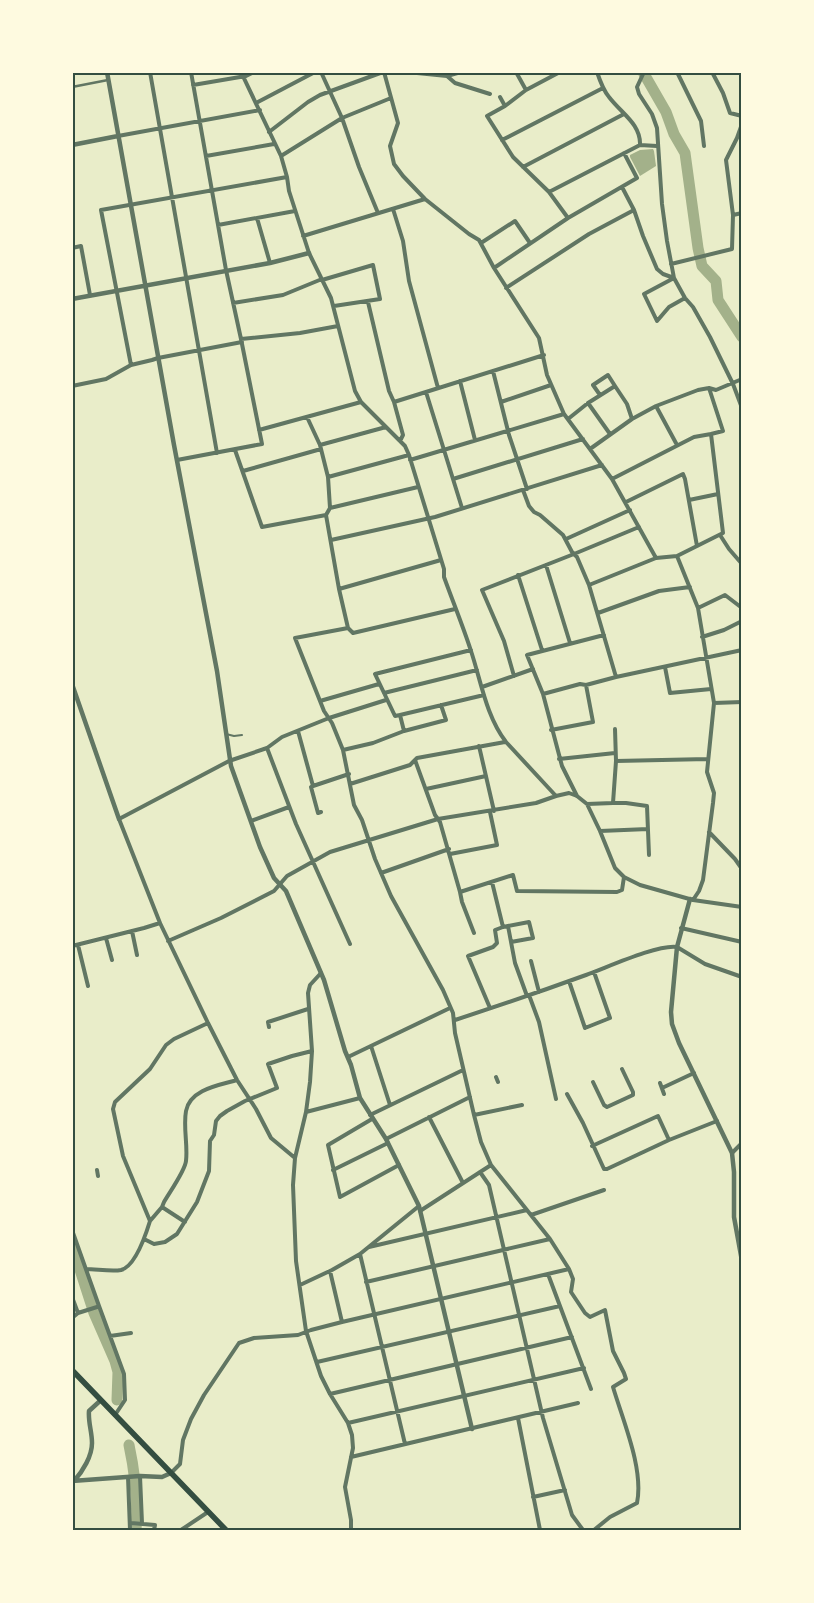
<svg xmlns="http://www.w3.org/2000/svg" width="814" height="1603" viewBox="0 0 814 1603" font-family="Helvetica,sans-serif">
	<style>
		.water { fill: #a3b18a }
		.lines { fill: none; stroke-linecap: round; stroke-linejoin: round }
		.river { stroke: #a3b18a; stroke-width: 11 }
		.service { stroke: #617663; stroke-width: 2 }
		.pedestrian { stroke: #617663; stroke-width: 2.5 }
		.minor { stroke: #617663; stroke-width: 4 }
		.tertiary { stroke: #617663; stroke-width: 4.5 }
		.primary { stroke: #344e41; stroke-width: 5.5 }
		.neatline { fill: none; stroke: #344e41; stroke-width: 2 }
	</style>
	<rect width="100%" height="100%" fill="#e9edc9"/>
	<path class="water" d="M653,149l1,2 2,15 -16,10 -10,-19v-2l10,-5z"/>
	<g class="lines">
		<path class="river" d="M643,72l23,40 8,22 11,19 13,95 4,18 14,15 2,19 24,37
			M72,1245l22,68 21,48 3,11 -1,28
			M129,1445c6,28 9,57 7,85"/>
		<path class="service" d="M226,734l8,2 8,-1"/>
		<path class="pedestrian" d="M72,87l36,-7"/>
		<path class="minor" d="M150,72l67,381
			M241,72l40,84 6,21 2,14 20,62 22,45 24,93 6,11 44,44 4,9 35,114v8c9,25 19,49 27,74 10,30 15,65 35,91l50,54
			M321,72l21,46 17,49 19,46
			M384,72l14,51 -8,23 4,18 9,12 22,23 44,35 10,6 15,28 45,70 8,37 17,39 48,65 44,79
			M407,72l40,4
			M461,72l-14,4 8,7 35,11
			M516,72l10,18
			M560,72l-34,18 -21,16 -18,10 26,41 36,35 19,26
			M597,72c3,9 6,18 12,25 12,16 32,27 31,48
			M644,72l-7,15 2,7 13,20 5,14 5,76 5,37 7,37 11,20 8,9 17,30 23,47 9,24
			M677,72l24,49 3,25
			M712,72l11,21 7,20 12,3
			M193,85l53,-9 8,-4
			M500,97l5,9
			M256,103l59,-31
			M269,132l39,-30 12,-7 63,-23
			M118,136l142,-26
			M502,140l101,-52
			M206,156l68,-12
			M281,156l61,-38 49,-20
			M523,167l101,-53
			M622,187l12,23 9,26 14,33 6,5 11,4
			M549,192l91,-47 17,1
			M393,209l10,32 6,40 29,107
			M733,215l9,-2
			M257,218l13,45
			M218,225l77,-14
			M303,236l122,-37
			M481,243l34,-22 15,22
			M72,248l9,-2 9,49
			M671,264l61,-15 1,-34 -7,-55 11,-22 5,-14
			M494,268l74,-50 69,-40 -13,-25
			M674,278l-30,16 13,27 12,-14 16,-9
			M322,280l51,-15 7,34 -46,7
			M506,288l83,-54 45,-24
			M368,302l21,89 5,11 9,33 -3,6
			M233,303l50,-8 39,-16
			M241,339l59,-6 38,-7
			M131,365l-30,-155 186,-33
			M493,371l16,64 18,54
			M460,381l15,59
			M72,386l34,-7 25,-14 21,-5 6,-2 84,-16
			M426,392l36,116
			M600,395l-7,-10 15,-10 7,11
			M394,402l150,-47
			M501,402l50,-17
			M588,403l22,31
			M656,406l21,39
			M307,417l13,28 8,32 2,31 -4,7 13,74 9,39
			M568,419l20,-16 27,-17 12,18 5,15
			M259,430l102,-28
			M320,445l66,-18
			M590,449l42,-30 24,-13 42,-16 11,-2 7,2 26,-11
			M235,450l27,77 64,-12
			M177,460l85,-16 -21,-105 -15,-69 -35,-198
			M410,460l154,-46
			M243,471l78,-22
			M328,477l81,-22
			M453,479l130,-40
			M612,479l82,-42 17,-3
			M523,490l6,16 5,6 6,3 23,20 9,17 5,5 12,28 27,92
			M689,500l29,-6
			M626,502l57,-28 2,5 12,67
			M330,508l88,-21
			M720,535l9,14 13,15
			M566,539l64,-29
			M331,540l104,-23 167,-52
			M677,556l21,52 16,95 -7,69 7,21 -1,10 -10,77 -4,11 -6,9
			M546,565l24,78
			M518,575l24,75
			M589,585l67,-27 21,-2 46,-23 -12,-99 12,-3 -14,-43
			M339,589l102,-29
			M698,608l27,-13 17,13
			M455,609l-102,24 -5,-5 -53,10 29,73 8,12 11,27 11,55 8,15 13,39 16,37 52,94 10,23 2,20 19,82 7,27 10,23 59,74 19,30 4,10 -2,13 14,21 5,4 15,-7 8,41 11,22 2,6 -13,8c10,34 31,82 24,116l-27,14 -16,13
			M598,613l61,-22 31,-4
			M702,637l22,-7 18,-9
			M665,667l5,26 41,-4
			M514,676l-10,-35 -22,-51 92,-36 65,-27
			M482,687l51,-18
			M384,693l93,-23
			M543,694l37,-10 6,1 30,-8 126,-27
			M320,701l59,-17
			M714,703l28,-1
			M400,715l84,-20
			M615,729l1,32
			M551,730l42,-8 -7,-37
			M298,731l15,55 36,-12
			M404,731l-4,-16 -5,1 -20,-42 96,-24
			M479,746l15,65
			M267,748l29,76 54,120
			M343,750l30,-7 31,-12 42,-11 -5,-15
			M559,759l56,-6
			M415,760l20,55 5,7 20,70 2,10 12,31
			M350,784l60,-19 7,-7 88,-16
			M313,786l-2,1 7,26 3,-1
			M426,789l60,-13
			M577,796l-15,-30 -19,-72 -16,-39 77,-20
			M613,803h13l21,3 2,49
			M587,804l26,-1 3,-42 92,-2
			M251,821l38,-14
			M600,831l48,-2
			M709,832l26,27 7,10
			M450,854l47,-9 -7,-33
			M381,873l68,-24
			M492,882l11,45
			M460,892l53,-17 4,16 100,1 5,-2 2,-13
			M160,923l-41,-104 110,-58 38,-13 15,-11 47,-19 57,-18
			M508,926l7,37 12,33
			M681,928l61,14
			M132,931l5,24
			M106,938l6,22
			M168,941l53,-23 53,-27 13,-15 43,-24 108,-33 98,-16 20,-7 13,-3 8,3 10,8 13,27 15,37 9,9 16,8 53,15 49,7
			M78,945l10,41
			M72,946l72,-18 16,-5 48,100 29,57 19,29 15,29 24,20
			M531,961l8,31
			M321,973l-11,12 -2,8 4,58 -2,31 -4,30 -11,46 -2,27 3,76 10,70 15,45 9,18 18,29 4,12 1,13 -8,39 6,33v10
			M569,981l16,47 25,-10 -16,-46
			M529,995l10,27 17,77
			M490,1008l-22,-52 25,-9 4,-4 -2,-13 8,-3 26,-5 4,16 -22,4
			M455,1020c43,-14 87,-29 131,-45 20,-7 72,-31 91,-28l28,17 37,13
			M269,1027l-1,-5 40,-13
			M371,1046l19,59
			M348,1057l102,-49
			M496,1077l2,5
			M593,1082l11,23 3,2 26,-12v-3l-11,-23
			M660,1083l4,11
			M662,1088l32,-15
			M567,1094l16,29 21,46h3l62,-29 48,-19
			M306,1112l54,-14
			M370,1115l93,-45
			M474,1115l48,-10
			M429,1117l34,66
			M372,1119l-44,26 12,52 59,-32
			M386,1139l84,-42
			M592,1146l66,-30 11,24
			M732,1153l10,-10
			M97,1170l1,6
			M333,1170l55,-27
			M480,1172l9,13 54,233 29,97 11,15
			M162,1207l23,15
			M420,1211l71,-46
			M531,1215l73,-25
			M150,1221l12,-14 2,-5c5,-9 21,-31 22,-41 2,-16 -3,-34 0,-50 4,-22 34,-26 51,-31
			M72,1230l27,76 25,68 1,26 -10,15
			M144,1239l10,5 11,-2 12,-8 20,-32 12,-31 1,-30 4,-6 2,-14 4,-5 7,-5 18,-10 32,-13 -9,-24 24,-8 20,-5
			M369,1247l158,-37
			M360,1254l45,190
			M86,1269c10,0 26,3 35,1 15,-4 25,-36 29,-49l-27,-65 -10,-47 2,-7 35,-33 16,-24 8,-6 34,-16
			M330,1271l12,51
			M548,1274l43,115
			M366,1282l184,-43
			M300,1285l32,-15 28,-16 59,-48
			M72,1297l6,16
			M72,1318l6,-5 19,-6
			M110,1336l21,-3
			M317,1362l243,-56
			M330,1394l242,-57
			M518,1418l22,112
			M348,1423l236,-55
			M351,1457l227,-54
			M171,1473l9,-9 3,-24 8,-21 13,-24 35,-52 15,-5 44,-3 13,-5 31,-8 227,-53
			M140,1476l2,47
			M128,1477l2,53
			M533,1497l32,-7
			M131,1523l24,2 -1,5
			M181,1530l27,-18"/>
		<path class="tertiary" d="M107,72l67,373 43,226 14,95 29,81 14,31 12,13 38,89 21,71 6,14 9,33 26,41 33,67 53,223
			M72,145l46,-9
			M72,299l198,-36 39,-10
			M72,684l47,135
			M690,899l-13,48 -6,65 1,12 7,19 53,110 2,19v45l8,44
			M72,1481l68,-5 22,1 9,-4
			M74,1481c9,-10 18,-25 18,-38 0,-11 -4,-21 -3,-32l12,-11"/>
		<path class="primary" d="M72,1370l154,160"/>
	</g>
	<rect width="814" height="1603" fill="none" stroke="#fefae0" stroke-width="148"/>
	<rect x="74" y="74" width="666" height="1455" class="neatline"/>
</svg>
